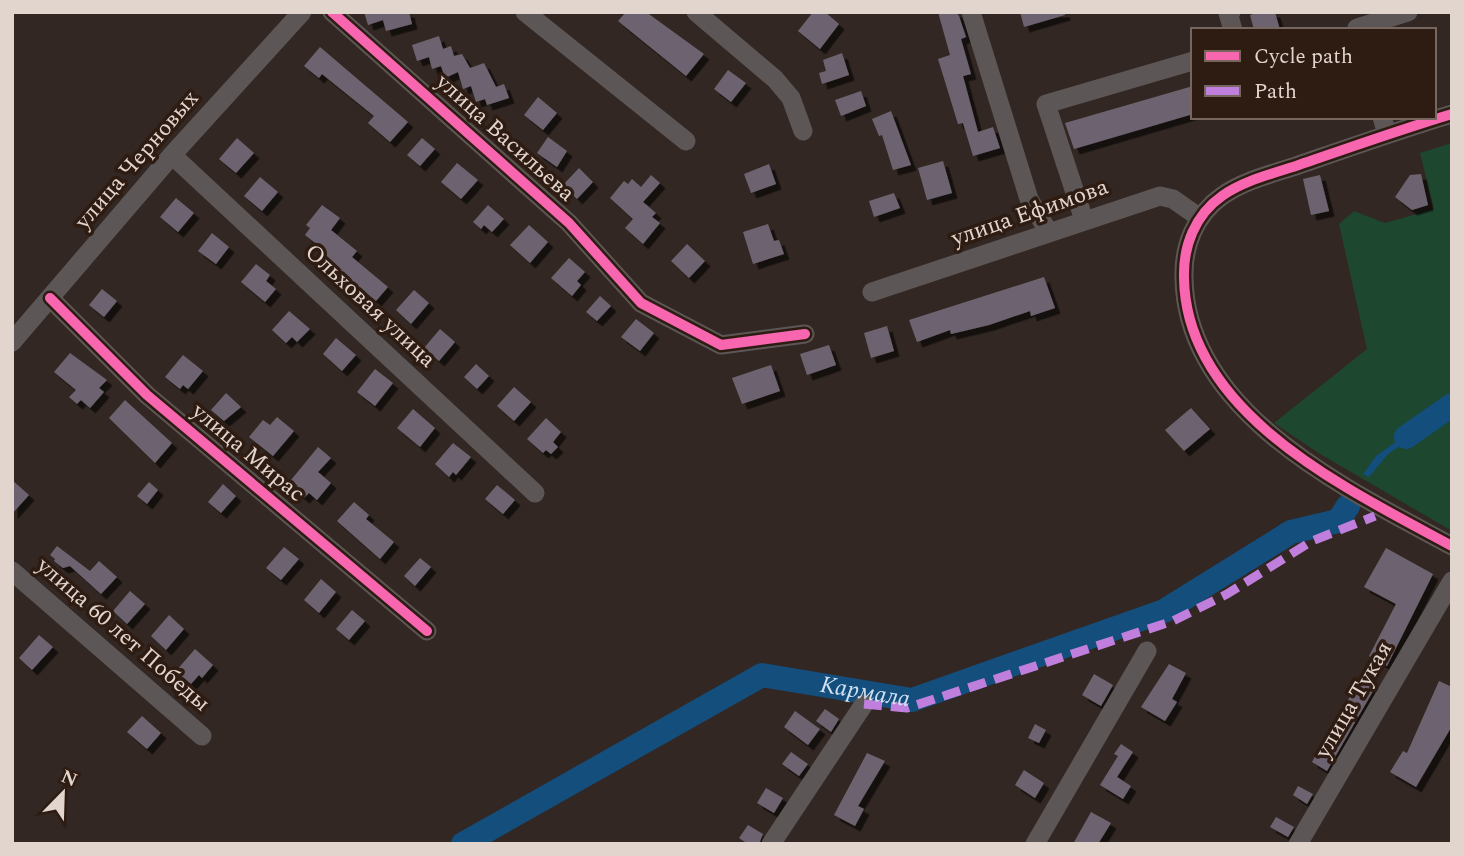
<svg xmlns="http://www.w3.org/2000/svg" width="1464" height="856" viewBox="0 0 1464 856" font-family="Spectral,serif">
	<style>
		.green { fill: #1d472f }
		.water { fill: #134e7d }
		.lines { fill: none; stroke-linecap: round; stroke-linejoin: round }
		.river { stroke: #134e7d; stroke-width: 24 }
		.building { fill: #6d646f; filter: url(#shadow) }
		.minor { stroke: #5c5756; stroke-width: 19 }
		.quiet { stroke: #c07fdc; stroke-width: 9; stroke-dasharray: 18 9; stroke-linecap: butt }
		.cycleway-casing { stroke: #2e1c12; stroke-width: 15 }
		.cycleway { stroke: #f766af; stroke-width: 10 }
		.labels { text-anchor: middle; dominant-baseline: central; stroke-width: 7; stroke-linejoin: round; paint-order: stroke }
		.street-label { font-size: 23px; fill: #e2d5ce; stroke: #2e1c12 }
		.water-label { font-size: 24px; font-style: italic; fill: #d1e1f1; stroke: #2e1c12 }
	</style>
	<defs>
		<filter id="shadow"><feDropShadow dx="5.5" dy="5.5" stdDeviation="0" flood-color="#0009"/></filter>
	</defs>
	<rect width="100%" height="100%" fill="#322722"/>
	<path class="green" d="M1452,143l-2,341 2,47 -132,-77 -46,-31 93,-74 -28,-125 15,-13 31,12 49,-14 -14,-56z"/>
	<path class="water" d="M1452,400v12l-64,42 -19,23 -6,-3 13,-18 53,-38h11l3,-11z"/>
	<g class="lines">
		<g class="river">
			<path d="M1406,437l46,-32"/>
			<path id="s1" d="M463,844l299,-169 150,25 252,-89 127,-79 47,-11 10,-15"/>
		</g>
	</g>
	<path class="building" d="M364,12h45l3,12 -26,7 -3,-11 -15,5z
		M626,12h20l58,42 -18,22 -68,-55z
		M813,12h12l14,12 -19,25 -22,-18z
		M938,12h18l3,4 7,21 -5,2 10,35 -8,2 15,56 15,-5 7,21 -27,8 -10,-33 -5,1 -20,-65 12,-4z
		M1020,12h45v3l-41,12z
		M1260,12h15l5,18h-26l-4,-15z
		M439,36l4,13 8,-3 3,10 8,-2 8,14 14,-5 12,24 8,-3 5,14 -22,7 -2,-6 -9,3 -5,-16 -8,3 -5,-17 -13,6 -4,-12 -9,3 -3,-12 -12,4 -5,-16z
		M320,47l88,75 -18,20 -22,-19 6,-7 -52,-42 -3,4 -15,-12z
		M842,53l7,22 -27,9 -3,-11 7,-2 -3,-11z
		M728,70l18,13 -15,19 -17,-13z
		M1193,86v28l-119,35 -9,-26z
		M861,91l5,15 -25,10 -6,-16z
		M538,97l19,16 -14,17 -19,-15z
		M891,111l20,54 -18,5 -11,-35 -3,1 -7,-17z
		M548,137l19,14 -10,16 -20,-14z
		M237,138l17,15 -18,20 -17,-14z
		M422,138l13,11 -15,17 -13,-11z
		M943,161l9,32 -25,7 -9,-32z
		M457,163l21,17 -17,19 -20,-17z
		M769,164l7,20 -25,9 -7,-19z
		M579,168l14,14 -16,17 -14,-14z
		M1421,174l7,31 -16,5 -17,-13 15,-22z
		M651,175l9,8 -17,19 13,11 -4,4 8,6 -17,21 -18,-16 8,-9 -23,-21 14,-17 4,3 4,-5 9,8z
		M1320,175l9,36 -18,4 -8,-36z
		M260,177l18,15 -16,19 -18,-15z
		M894,193l6,15 -26,9 -5,-16z
		M176,198l18,15 -16,19 -18,-15z
		M322,205l18,13 -9,12 26,21 -5,6 36,30 -12,14 -56,-48 3,-4 -18,-14 5,-7 -4,-3z
		M488,205l16,14 -12,13 -8,-7 -3,4 -8,-7z
		M768,224l6,17 5,-1 5,14 -31,10 -10,-32z
		M529,225l19,17 -18,21 -20,-18z
		M212,233l17,14 -13,17 -18,-13z
		M687,244l18,17 -16,17 -18,-17z
		M569,258l16,14 -8,9 4,4 -9,11 -21,-18z
		M256,264l14,11 -4,6 10,8 -11,13 -24,-20z
		M1044,277l11,31 -24,8 -1,-5 -41,14 -38,9 -1,-4 -33,12 -8,-22z
		M102,289l15,12 -13,16 -15,-12z
		M414,290l15,13 -18,21 -15,-14z
		M600,296l11,10 -14,15 -11,-9z
		M289,311l21,18 -13,13 -5,-5 -6,6 -14,-13z
		M636,319l18,14 -14,18 -19,-14z
		M887,326l7,25 -23,7 -7,-25z
		M440,329l15,13 -16,19 -15,-13z
		M336,338l20,17 -14,16 -19,-17z
		M829,345l7,20 -29,10 -7,-21z
		M70,353l37,27 -8,8 5,4 -14,16 -9,-8 -4,4 -8,-7 7,-7 -22,-18z
		M183,355l20,16 -15,18 -5,-4 -3,4 -15,-12z
		M476,364l13,12 -12,13 -13,-12z
		M771,365l9,26 -38,13 -10,-26z
		M375,369l18,14 -18,23 -18,-14z
		M514,387l17,15 -17,19 -17,-15z
		M226,393l15,14 -17,14 -13,-11z
		M125,400l47,43 -17,20 -46,-45z
		M1191,408l19,21 -26,22 -19,-21z
		M413,409l22,19 -15,19 -23,-19z
		M277,417l17,14 -21,25 -24,-19 14,-17 7,5z
		M546,418l15,14 -8,10 5,5 -7,7 -5,-4 -3,3 -16,-14z
		M453,443l18,14 -15,18 -3,-3 -4,5 -14,-13z
		M318,447l13,11 -13,14 13,11 -14,17 -8,-7 -5,5 -10,-8 4,-4 -7,-6z
		M12,480l17,15 -17,19z
		M149,482l9,8 -11,14 -10,-8z
		M223,484l13,12 -15,17 -13,-11z
		M497,485l18,15 -12,14 -18,-15z
		M354,502l15,13 -3,4 28,23 -14,17 -43,-38z
		M57,546l33,25 9,-10 18,16 -16,17 -31,-28 -7,2 -9,-7 1,-2 -5,-4z
		M284,547l15,12 -18,21 -15,-12z
		M1386,548l47,26 -46,92 -18,-10 27,-52 -32,-17z
		M420,558l11,9 -16,19 -11,-10z
		M321,579l15,13 -17,21 -15,-13z
		M130,591l15,13 -18,20 -14,-13z
		M352,610l13,11 -16,19 -13,-11z
		M169,615l15,14 -18,21 -15,-14z
		M39,635l14,12 -21,23 -13,-12z
		M195,649l18,16 -11,13 -3,-3 -8,9 -15,-13z
		M1169,664l17,9 -14,26 5,3 -12,19 -24,-14z
		M1094,674l19,11 -12,21 -19,-11z
		M1360,677l16,9 -49,85 -15,-9 6,-11 3,1z
		M1439,681l13,6v39l-36,61 -26,-15 13,-21 4,2z
		M825,709l14,10 -8,13 -15,-11z
		M795,711l25,18 -12,16 -24,-18z
		M142,716l19,17 -14,16 -20,-17z
		M1035,724l11,6 -7,13 -11,-5z
		M1121,744l12,8 -16,25 14,9 -8,13 -23,-14 18,-29 -4,-2z
		M791,752l17,12 -9,12 -17,-12z
		M867,753l18,8 -27,45 6,3 -9,17 -21,-11z
		M1024,770l20,13 -9,15 -20,-13z
		M1298,786l15,8 -6,10 -14,-9z
		M766,788l17,10 -9,15 -17,-10z
		M1091,812l20,11 -13,21h-25z
		M1276,817l18,10 -6,10 -18,-10z
		M748,825l15,9 -4,10h-11l-9,-6z"/>
	<g class="lines">
		<path class="minor" d="M332,12l237,211 72,80 80,42 84,-11
			M525,12l161,129
			M696,12l79,67 16,19 12,33
			M971,12l58,187 20,34
			M1231,12l-3,1 5,17
			M1357,28l51,-16
			M1452,114c-53,16 -104,34 -156,52 -25,8 -53,15 -74,30 -27,19 -39,50 -38,82 2,136 165,212 268,268
			M1382,117l5,17
			M172,155l363,338
			M1084,220l-38,-116 147,-43
			M872,292l288,-96 13,3 27,19
			M50,298l97,97 280,236
			M12,342l160,-187 130,-143
			M12,571l190,165
			M771,844l93,-140
			M1035,844l112,-193
			M1298,844l154,-263"/>
		<path class="quiet" d="M864,704l43,4 266,-87 54,-27 85,-53 63,-25"/>
		<g class="cycleway-casing">
			<path id="cycleway" d="M332,12l237,211 72,80 80,42 84,-11
				M1452,114c-53,16 -104,34 -156,52 -25,8 -53,15 -74,30 -27,19 -39,50 -38,82 2,136 165,212 268,268
				M50,298l97,97 280,236"/>
		</g>
		<use href="#cycleway" class="cycleway"/>
	</g>
	<g class="labels">
		<g class="street-label">
			<text transform="translate(505 138) rotate(42)">улица Васильева</text>
			<text transform="translate(137 160) rotate(-49)">улица Черновых</text>
			<text transform="translate(1030 213) rotate(-19)">улица Ефимова</text>
			<text transform="translate(370 306) rotate(43)">Ольховая улица</text>
			<text transform="translate(248 453) rotate(40)">улица Мирас</text>
			<text transform="translate(123 635) rotate(41)">улица 60 лет Победы</text>
			<text transform="translate(1354 700) rotate(-60)">улица Тукая</text>
		</g>
		<g class="water-label">
			<text stroke="none"><textPath href="#s1" startOffset="448">Кармала</textPath></text>
		</g>
	</g>
	<rect width="1464" height="856" fill="none" stroke="#e2d5ce" stroke-width="28"/>
	<rect x="1191" y="28" width="245" height="91" fill="#2e1c12" stroke="#76665d" stroke-width="2"/>
	<rect x="1205" y="51" width="35" height="10" fill="#f766af" stroke="#76665d" stroke-width="2"/>
	<text x="1254" y="63" font-size="21" fill="#e2d5ce">Cycle path</text>
	<rect x="1205" y="86" width="35" height="10" fill="#c07fdc" stroke="#76665d" stroke-width="2"/>
	<text x="1254" y="98" font-size="21" fill="#e2d5ce">Path</text>
	<g transform="translate(63 793) rotate(23)" stroke="#2e1c12" stroke-width="5" paint-order="stroke">
	<path d="M0-5L12 26L0 18L-12 26Z" fill="#e2d5ce"/>
	<text y="-10" font-size="19" font-weight="bold" text-anchor="middle" fill="#e2d5ce">N</text>
	</g>
</svg>
